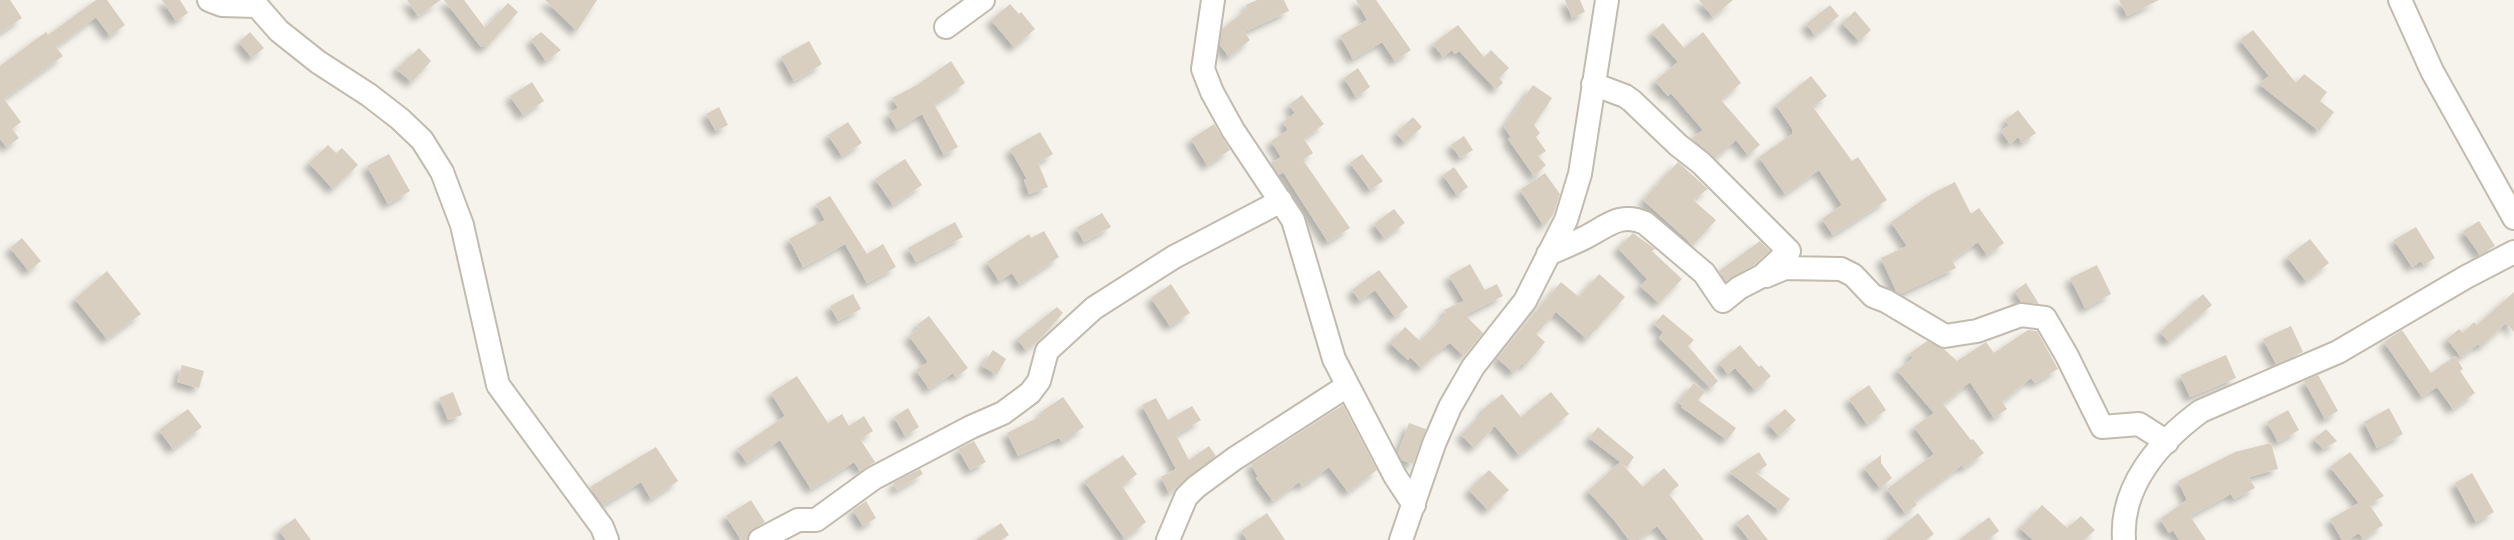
<svg xmlns="http://www.w3.org/2000/svg" width="2514" height="540" viewBox="0 0 2514 540" font-family="'Space Grotesk',sans-serif">
	<style>
		.building { fill: #d8cfc1; filter: url(#shadow) }
		.lines { fill: none; stroke-linecap: round; stroke-linejoin: round }
		.minor-casing { stroke: #c2bbae; stroke-width: 26 }
		.minor { stroke: #fff; stroke-width: 22 }
	</style>
	<defs>
		<filter id="shadow"><feDropShadow dx="-5.5" dy="5.5" stdDeviation="3" flood-color="#0004"/></filter>
	</defs>
	<rect width="100%" height="100%" fill="#f6f3ec"/>
	<path class="building" d="M0,0h10l12,18 -22,15z
		M96,0h11l18,25 -15,11 -14,-19 -40,30 7,9 -59,43 17,23 -9,7 7,9 -12,9 -7,-8v-73l46,-34 2,3z
		M162,0h18l8,13 -12,8z
		M407,0h34l-23,16z
		M444,0h20l21,28 23,-25 10,9 -31,35h-6z
		M545,0h52l-20,31z
		M1257,0h27l5,11 -45,21 6,8 -21,17 -9,-12 2,-16 25,-20 -1,-4z
		M1356,0h20l35,50 -16,11 -13,-19 -29,17 -13,-23 27,-16z
		M1565,0h15l5,12 -13,6z
		M1699,0h34l-20,17z
		M2119,0h40l-32,16z
		M1010,4l9,10 2,-2 14,17 -21,18 -23,-27z
		M1830,5l9,11 -24,19 -9,-11z
		M1855,11l16,19 -12,11 -17,-18z
		M1663,23l21,25 19,-16 38,51 -20,17 39,45 -12,10 -12,-15 -21,18 -23,-20 11,-8 -32,-37 -3,3 -13,-15 23,-19 -26,-29z
		M1458,25l26,32 7,-7 18,18 -10,10 4,5 -7,6 -37,-38 -4,3 -3,-4 -9,7 -10,-13z
		M2253,30l43,53 8,-9 23,18 -7,9 14,11 -15,19 -60,-47 10,-8 -29,-36z
		M250,32l14,16 -12,10 -13,-16z
		M541,32l20,18 -15,11 -15,-21z
		M809,41l13,23 -28,17 -13,-24z
		M419,48l12,13 -19,21 -16,-13z
		M951,61l14,22 -31,21 24,43 -14,8 -22,-41 -25,15 -9,-15 10,-6 -6,-10 25,-13z
		M1358,68l12,19 -14,10 -12,-19z
		M1811,76l16,20 -14,11 39,54 6,-4 29,43 -54,35 -11,-16 20,-14 -23,-35 -34,24 -26,-37 33,-23 1,-4 -17,-25z
		M532,82l12,19 -21,14 -13,-19z
		M1533,85l19,13 -18,27 6,8 -4,4 10,14 -8,5 8,9 -12,11 -26,-37 3,-2 -7,-10z
		M1302,95l22,29 -20,15 9,14 -10,7 47,68 -22,14 -45,-70 -4,3 -8,-12 10,-6 -10,-16 17,-11 -5,-8 12,-9 -6,-8z
		M719,107l9,18 -12,6 -10,-17z
		M2018,110l18,23 -14,10 -4,-6 -8,7 -9,-13 8,-6 -4,-5z
		M1413,117l9,10 -17,16 -9,-10z
		M848,122l14,21 -20,13 -14,-21z
		M1214,124l16,26 -23,15 -16,-26z
		M1040,132l13,22 -15,9 10,24 -19,7 -5,-14 3,-1 -17,-30z
		M1464,136l9,14 -13,8 -9,-13z
		M328,145l8,8 6,-5 16,17 -25,24 -24,-26z
		M389,154l21,37 -22,13 -21,-38z
		M1362,154l21,27 -13,9 -20,-27z
		M905,159l17,26 -29,20 -18,-26z
		M1678,162l30,27 -15,11 23,20 -23,25 -50,-45z
		M1454,167l14,20 -11,8 -14,-20z
		M1545,173l15,21 -7,21 -9,11 -24,-36z
		M1955,182l16,32 8,-6 25,35 -17,12 -9,-13 -26,18 4,8 -56,26 -4,-3 -15,-33 26,-12 -16,-24 40,-28z
		M830,196l37,58 16,-10 13,23 -29,16 -22,-39 -42,23 -14,-28 36,-19 -9,-16z
		M1394,209l11,14 -21,15 -10,-14z
		M1102,213l9,14 -27,15 -8,-14z
		M2479,221l16,25 -15,9 -17,-24z
		M955,222l8,15 -47,25 -8,-14z
		M2416,227l19,31 -11,7 -3,-4 -9,6 -18,-27z
		M1044,231l15,26 -40,27 -7,-11 -13,8 -12,-19 42,-28 2,4z
		M1633,233l22,16 -3,2 30,28 -23,24 -19,-17 7,-7 -29,-31z
		M22,238l19,23 -12,10 -19,-23z
		M2310,239l19,24 -23,18 -19,-24z
		M1760,241l10,10 -18,15 -26,15 -7,-10z
		M1470,264l15,26 12,-6 6,12 -38,19 18,18 -19,23 -14,-13 -10,7 -19,18 -11,-11 -2,3 -18,-17 15,-16 15,14 26,-27 -2,-4 20,-9 -15,-25z
		M2097,265l14,29 -26,14 -15,-30z
		M1379,270l29,37 -13,10 -20,-27 -15,11 -8,-11z
		M107,271l34,43 -34,25 -32,-40z
		M1599,274l26,23 -38,42 -31,-27 -20,22 9,8 -20,24 -3,-3 -8,10 -17,-15 64,-76 18,15z
		M2026,283l13,21 -18,-2 -6,-11z
		M1171,284l19,29 -20,13 -19,-28z
		M2514,292v40l-8,-9 -25,24 -3,-3 -17,13 -14,-18 12,-10 4,4 11,-11 3,3z
		M853,294l8,15 -23,12 -8,-15z
		M2203,294l9,11 -43,37 -9,-10z
		M1057,307l6,6 -21,24 -16,13 -9,-11z
		M1663,314l31,26 -6,6 30,35 -7,7 -52,-50 4,-6 -9,-8z
		M929,316l39,52 -12,9 -3,-4 -24,16 -13,-19 12,-8 -19,-26 10,-8 -2,-3z
		M2291,326l12,26 -27,12 -13,-25z
		M2028,330l9,1 21,38 -23,14 -4,-5 -29,24 5,7 -13,9 -24,-36 -27,22 28,36 2,-1 11,14 -20,15 -2,-3 -48,36 3,4 -12,8 -18,-24 47,-35 -20,-27 20,-14 -37,-43 16,-12 -4,-4 18,-13 17,8 13,12 29,-19 8,11z
		M2402,330l29,43 24,-17 8,13 -3,2 15,22 -22,16 -16,-22 -15,10 -38,-55z
		M1740,345l19,22 2,-2 10,11 -16,14 -20,-22 -7,6 -9,-11z
		M993,350l13,9 -9,16 -15,-9z
		M2226,355l10,23 -46,19 -10,-22z
		M182,365l22,6 -5,17 -22,-6z
		M2318,375l20,36 -13,8 -21,-38z
		M797,376l31,47 14,-9 7,12 15,-10 9,15 -13,8 15,23 -15,9 -6,-9 -43,27 -31,-49 -33,23 -10,-14 48,-33 -14,-23z
		M1694,383l11,9 -7,8 38,28 -9,12 -46,-33 2,-1 -5,-4z
		M1869,385l17,25 -19,14 -18,-25z
		M453,392l9,23 -14,5 -9,-22z
		M1551,392l18,22 -50,41 -24,-29 -21,22 -13,-13 23,-23 -2,-2 20,-16 19,23z
		M1063,397l21,30 -22,15 -3,-4 -41,18 -11,-23 36,-18 -2,-3z
		M1156,398l12,22 24,-14 9,14 -25,15 13,25 20,-14 7,10 -47,37 -8,-16 15,-8 -34,-64z
		M1343,405l34,65 -29,22 -19,-25 -27,19 -3,-4 -26,19 -17,-23 2,-1 -7,-13z
		M908,408l11,19 -14,9 -11,-19z
		M2389,408l14,26 -26,14 -13,-26z
		M188,409l14,18 -29,22 -14,-19z
		M1785,409l11,11 -17,16 -11,-12z
		M2288,410l11,20 -21,12 -11,-20z
		M1409,423l17,6 -13,35 -11,-4 -4,-7z
		M1598,427l36,30 -7,10 -38,-29z
		M2326,429l11,12 -14,8 -9,-10z
		M974,441l12,21 -16,8 -12,-21z
		M2271,443l7,26 -29,8 6,11 -21,11 -3,-5 -41,22 16,24h-27l-6,-10 -4,3 -9,-14 27,-19 -9,-19 57,-29z
		M656,447l22,34 -27,18 -10,-17 -38,23 -13,-18z
		M1759,452l8,13 -11,8 34,26 -10,12 -51,-39z
		M2350,452l34,44 -15,8 14,21 -20,14 -4,-6 -12,7h-5l-12,-21 29,-16 -29,-36z
		M1123,455l14,19 -15,12 24,36 -21,17 -41,-58z
		M1881,455v8l11,15 -12,10 -16,-20z
		M1620,462l23,25 21,-19 15,17 -10,9 35,46h-36l-11,-14 -19,14h-9l-15,-20 -26,-29z
		M920,469l3,5 -26,16 -4,-7z
		M1489,470l20,20 -21,20 -19,-20z
		M2472,473l22,39 -18,10 -21,-39z
		M751,500l14,22 -16,10 -2,8h-6l-15,-24z
		M866,501l10,17 -13,8 -10,-16z
		M2042,505l25,23 14,-12 14,14 -11,10h-51l-13,-12z
		M1267,513l18,27h-38l-6,-9z
		M1918,513l16,21 -8,6h-40z
		M1748,514l20,26h-19l-13,-17z
		M1989,517l10,14 -12,9h-28z
		M295,518l16,22h-25l-7,-10z
		M1001,523l8,12 -8,5h-25z"/>
	<g class="lines">
		<g class="minor-casing">
			<path id="minor" d="M209,0l13,5 35,1
				M1213,0l-10,69 9,23 21,38 60,90 41,139 61,117 19,29
				M2400,0l32,71 82,147
				M257,6l22,25 39,31 51,33 31,24 22,21 20,32 20,53 36,160 104,142 5,13
				M946,27l37,-27
				M1548,254c12,-5 24,-10 36,-16 21,-10 36,-27 61,-15l59,50 19,28 16,-13 23,-12 27,-25 -88,-88 -23,-18 -46,-44 -7,-5 -32,-12
				M1766,276l19,-8 56,1 12,6 20,21 13,5 59,35 32,-5 44,-16 24,3 22,38 35,71 37,-3 28,18
				M760,540l38,-20h18l58,-42 97,-51 32,-14 27,-20 9,-12 8,-30 47,-43 80,-51 107,-56
				M1168,540l18,-43 10,-10 38,-28 113,-73
				M1401,540l33,-96 16,-37 23,-40 52,-66 41,-81 14,-46 27,-174
				M2124,540c-4,-54 36,-99 77,-129l137,-59 128,-75 48,-25"/>
		</g>
		<use href="#minor" class="minor"/>
	</g>
</svg>
